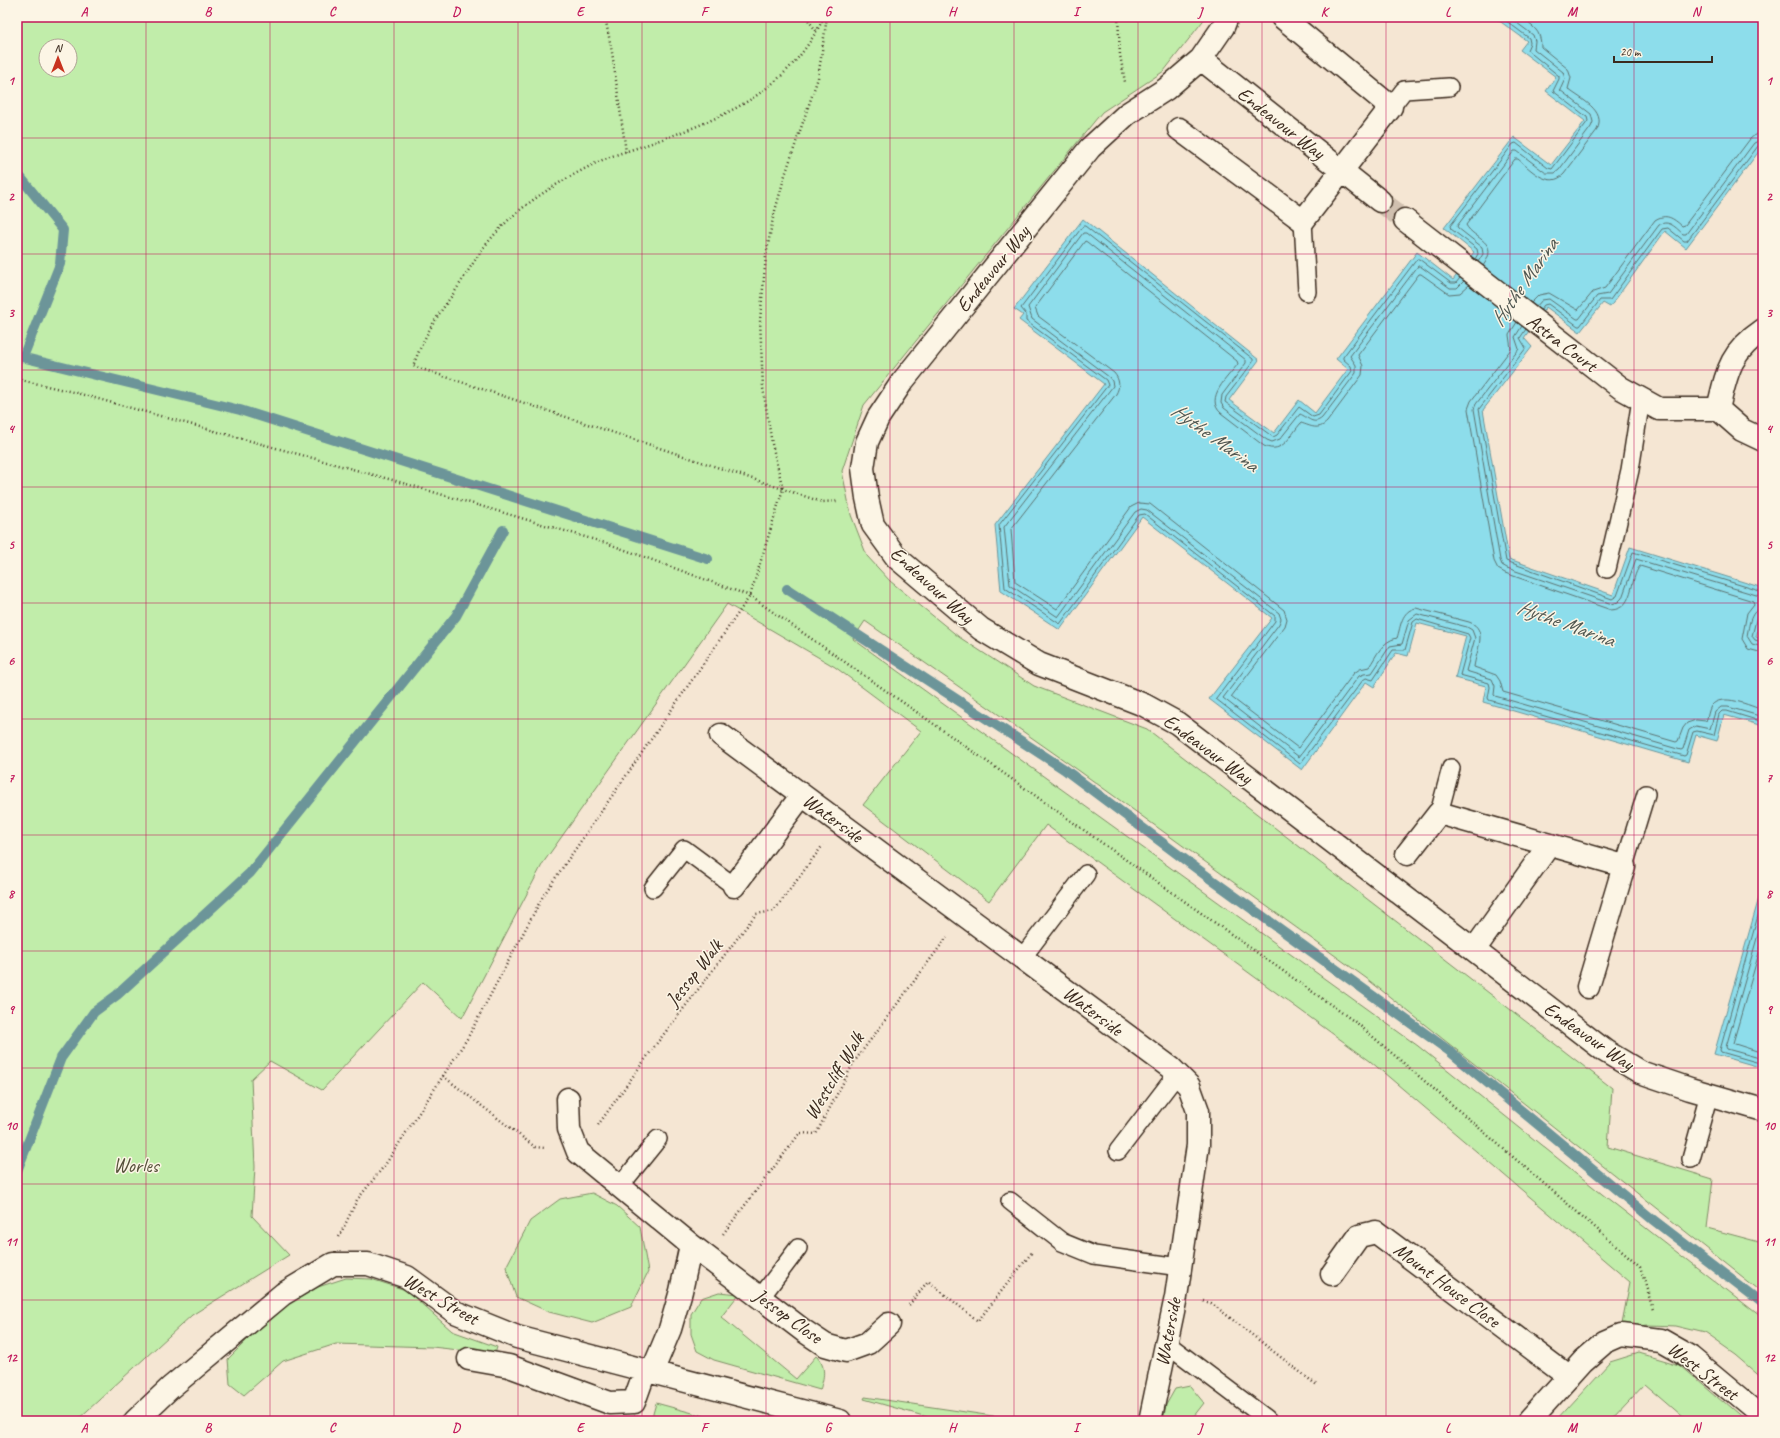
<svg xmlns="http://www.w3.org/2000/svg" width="1780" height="1438" viewBox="0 0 1780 1438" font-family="Caveat,sans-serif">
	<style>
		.green { fill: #c1edaa; stroke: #7e8c64; fill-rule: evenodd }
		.water { fill: #8dddeb; stroke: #6c9599 }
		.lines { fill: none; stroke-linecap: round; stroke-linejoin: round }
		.shore { stroke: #5c7270; stroke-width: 1 }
		.stream { stroke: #6c9599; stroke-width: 10 }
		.street-tunnel { stroke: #d0c0af; stroke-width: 22; stroke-dasharray: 22 11; stroke-linecap: butt }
		.lane-casing { stroke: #3b2a1e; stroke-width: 20 }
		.street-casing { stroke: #3b2a1e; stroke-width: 25 }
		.path { stroke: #3b2a1e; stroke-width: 2.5; stroke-dasharray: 1 3; stroke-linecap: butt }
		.lane { stroke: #fcf5e5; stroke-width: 17 }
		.street { stroke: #fcf5e5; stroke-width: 22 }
		.grid { fill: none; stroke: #c2185b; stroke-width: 1; stroke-opacity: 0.55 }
		.labels { text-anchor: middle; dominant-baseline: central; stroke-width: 3; stroke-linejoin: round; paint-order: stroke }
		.street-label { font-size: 20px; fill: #3b2a1e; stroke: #fcf5e5 }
		.park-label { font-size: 20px; fill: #56513a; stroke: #fcf5e5 }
		.water-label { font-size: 21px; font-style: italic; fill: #505751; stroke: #fcf5e5 }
		.neatline { fill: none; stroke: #c2185b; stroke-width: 1.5 }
		.grid-label { font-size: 13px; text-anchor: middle; font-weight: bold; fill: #c2185b }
	</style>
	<rect width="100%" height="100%" fill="#f5e6d3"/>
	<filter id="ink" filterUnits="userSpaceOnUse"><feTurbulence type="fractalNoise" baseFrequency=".025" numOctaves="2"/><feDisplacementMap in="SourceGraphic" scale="8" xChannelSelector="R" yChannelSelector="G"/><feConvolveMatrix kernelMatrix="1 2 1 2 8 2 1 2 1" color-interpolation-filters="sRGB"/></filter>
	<g filter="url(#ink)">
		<path class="green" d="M17,17h1189l-42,54 -62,41 -238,293 -22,66 9,44 16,41 23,25 69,56 75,49 113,43 465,359 -4,59 105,32 -6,49 56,15v50l-397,-315 -288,-208 -213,-149 -12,18 565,407 184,148 161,125v59l-28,-24 -30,-21 -29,-7 -28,-1 -27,3 9,-46 -260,-221 -324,-236 -57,76 -126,-96 58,-74 -86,-64 -108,-63 -184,259 -81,155 -39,-36 -101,108 -52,-29 -19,18 4,88 -3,49 37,39 -97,60 -116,106h-59zM46,46h24v24h-24z
			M592,1193l25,13 23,21 8,45 -17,35 -39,16 -43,-11 -33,-15 -10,-30 24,-46 30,-22z
			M346,1278l25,1 35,11 46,41 45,16 -2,7 -63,-7 -96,-3 -53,17 -39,34 -14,-11 -2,-25 47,-47 43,-25z
			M719,1292l20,2 -18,23 75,62 20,-23c11,11 8,21 4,34l-106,-30 -17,-9 -6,-17v-20l10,-16z
			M1639,1353l41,12 65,56h-57l-43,-37 -35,37h-54l54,-59z
			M1190,1386l14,17 -14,18h-27l3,-16 9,-16z
			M865,1397l161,24h-85l-77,-22z
			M656,1403l66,18h-71z"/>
		<path class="water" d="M1494,17h269v129l-77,102 -21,-17 -55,76 -7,-4 -23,29 -34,-25 -22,31 8,9 -49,63 26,149 104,36 17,-48 133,41v22l-7,27 7,2v87l-39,-11 -7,26 -21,-6 -8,27 -205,-60 3,-16 -31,-8 11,-42 -49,-13 -9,33 -12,-3 -22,34 -8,-5 -64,88 -93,-71 63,-81 -130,-101 -82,113 -59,-39 -6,-66 109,-141 -85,-64 4,-5 -9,-6 69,-90 176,141 -30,40 45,33 25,-33 16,13 33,-44 -12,-10 81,-107 36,28 21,-28 -30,-24 70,-91 37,28 34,-44 -39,-30 10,-14 -36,-27 7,-9z
			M1763,884v184l-49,-14z"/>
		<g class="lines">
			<path class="shore" d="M1475,259l3,-5 -1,-5 -26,-20 -1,-3 63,-82 3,-1 32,25 4,1 36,-48 -1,-4 -34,-26 6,-12v-3l-32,-26 3,-7 -1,-5 -28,-21
				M1478,262l5,-8 -1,-7 -24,-19 -1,-2 57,-75h3l29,22h9l4,-3 32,-43 2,-5 -2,-8 -31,-24 5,-11 -2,-7 -29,-23 1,-8 -2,-6 -24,-18
				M1483,266c18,-25 -9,-26 -17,-41l49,-66h3c12,10 31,31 46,15l33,-44c10,-20 -17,-31 -29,-41l3,-11 -3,-9 -27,-22c0,-18 -8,-20 -22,-30
				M1460,278l-4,5h-5l-32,-24h-2l-74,98v2l8,7 1,5 -33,44 -6,2 -14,-10 -22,28 -4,2 -48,-35 1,-5 27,-35v-3l-168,-133h-2l-62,82 5,6v7l80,59 2,5 -109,140 6,63 55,36 79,-109 6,-1 130,102v5l-59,78 84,65 63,-84 3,-2 7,2 20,-30h12l8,-28 4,-3 51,15 2,4 -10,37 29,8 1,4 -2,11 1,2 195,56 2,-1 7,-23 4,-1 17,4 5,-21 3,-3h5l36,11
				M1464,281l-7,7h-7l-30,-22h-2l-68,90 6,9v8l-34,45c-9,8 -14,-1 -22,-4l-20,25 -8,3 -5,-2 -43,-32 -3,-5 1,-8 24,-32v-3l-160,-127h-3l-55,74 4,12 77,58 3,4 1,5 -109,141 6,58 48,32 77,-105 6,-3 6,1 132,103 2,6 -2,5 -56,74 76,59 60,-81 5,-2 8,-1 18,-27 12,-2 7,-24 8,-6 50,13 5,3 3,8 -9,33 26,8 3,7 -1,9 1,1 186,54 2,-1 6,-19 7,-4 14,3 5,-17 6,-5h7l35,10
				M1469,285l-9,8 -11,1 -28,-20h-2l-61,81 5,11 -1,9 -35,47c-9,9 -16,4 -26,1 -10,11 -18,32 -37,23l-43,-33c-17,-15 7,-36 17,-49l-1,-3 -150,-119 -2,-1 -50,67 3,8 76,57c6,7 6,14 2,21l-105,135 4,53 42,27 74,-102 8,-4 11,1 134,106 3,9 -2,7 -54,71 67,51 56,-75 6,-4 9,-2c8,-12 13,-26 28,-29 4,-12 4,-27 19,-30l53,14c20,7 7,29 5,45l22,8 4,6 3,11 173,50 2,-1 5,-13 4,-5 9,-3 10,1c2,-4 2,-10 5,-15 11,-14 39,0 52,4
				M1531,303l8,-8 10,-2 29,17 15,-18 12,-4 50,-68c11,-7 18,-2 27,6l3,-1 65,-86 6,-5 7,-1
				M1536,307l6,-7 7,-1 28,20h2l18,-23 11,-2 51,-69c10,-6 17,3 24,9h3l68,-91 9,-4
				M1540,310l4,-5 4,-1 30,22h2l20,-26h10l52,-71 6,-1 16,13h3l71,-95 5,-2
				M1517,322l-8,13 2,14 -40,52 -3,8 26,152 4,8 7,4 106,37c24,-1 18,-31 29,-44l113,35 1,3 -7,9 -5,26 6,10 15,4
				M1522,326l-7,11 4,12 -43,55 -2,5 26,151 2,5 5,3 105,36 6,-2 4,-4 14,-39 127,38
				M1526,329l-6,9 6,10 -47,61 27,152 106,38 5,-3 16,-44 130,40
				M1763,608c-13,1 -14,18 -16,28l5,8 11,3
				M1763,613l-6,3 -5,20 3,4 8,2
				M1763,898l-43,152 1,2 42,12
				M1763,917l-37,130 1,2 36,10
				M1763,939l-30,104 2,1 28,9"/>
			<path class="stream" d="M17,173l46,57 -3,34 -37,93
				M17,356l223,54 468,149
				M787,589l277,180 144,108 240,173 204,169 111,85
				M17,1171l44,-113 33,-46 23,-17 133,-122 206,-257 47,-86"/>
			<path class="street-tunnel" d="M1380,201l25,19"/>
			<g class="lane-casing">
				<path id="lane" d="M1391,107l13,-17 45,-3
					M1303,221l4,71
					M1607,569l23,-99 11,-71
					M1439,813l12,-45
					M1624,866l22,-72
					M653,888l31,-39 50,37
					M1022,958l64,-84
					M1118,1151l59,-77
					M1691,1159l18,-65
					M620,1186l38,-47
					M1010,1201l52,41 32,13 86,12
					M761,1297l37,-49
					M1166,1343l101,76"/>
			</g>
			<g class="street-casing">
				<path id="street" d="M1227,17l-4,10 -22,32 -35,30 -39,25 -37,34 -188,234 -24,36 -11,24 -4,26 4,30 6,27 24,33 84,71 58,35 105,41 33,18 297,227 131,101 35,21 50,17 73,21
					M1201,59l179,142
					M1179,129l124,92 88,-114 -109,-90
					M1405,220l216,168 38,21h59l24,21 21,10
					M1718,409c9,-37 11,-56 45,-79
					M721,735l450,333 18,18 9,25v34l-22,152 -26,124
					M1407,854l32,-41 185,53 -36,121
					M734,886l68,-91
					M1474,950l75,-105
					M568,1099l1,30 9,23 113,93 113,86 21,14 21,6 22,-8 21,-19
					M1332,1274l27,-38 17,-4 193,145
					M469,1359l40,7 101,37 24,-1 11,-31
					M652,1372l18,-43 11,-38 10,-46
					M135,1421l35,-33 113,-94 50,-30h35l39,13 48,35 62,25 323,84
					M1529,1421l54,-60 22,-19 16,-7 40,5 30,17 72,60"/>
			</g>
			<path class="path" d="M605,17l7,35 14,100
				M806,17l11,15
				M824,17c-36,73 -93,98 -167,124 -18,7 -39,12 -57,20 -36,18 -77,41 -104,72 -18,19 -30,43 -45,64 -17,23 -28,42 -38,69l409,136 16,-1
				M1118,17l2,38 5,27
				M17,379l56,13 323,89 213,63 141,52 191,133 417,295 282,242 13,44
				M443,1076l92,71 10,1
				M598,1125l56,-78 102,-133 18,-3 49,-66
				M723,1234l77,-101 16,1 38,-72 93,-125
				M339,1237l18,-37 28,-35 82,-126 76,-143 207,-300 33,-107 -11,-45 -9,-56 -3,-68 6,-64 7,-38 12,-43 33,-97 9,-61
				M1203,1301l8,2 107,83
				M909,1305l19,-24 50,40 55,-70"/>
			<use href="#lane" class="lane"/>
			<use href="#street" class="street"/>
		</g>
	</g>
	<path class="grid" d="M146,17v1404M270,17v1404M394,17v1404M518,17v1404M642,17v1404M766,17v1404M890,17v1404M1014,17v1404M1138,17v1404M1262,17v1404M1386,17v1404M1510,17v1404M1634,17v1404M17,138h1746M17,254h1746M17,370h1746M17,487h1746M17,603h1746M17,719h1746M17,835h1746M17,951h1746M17,1068h1746M17,1184h1746M17,1300h1746"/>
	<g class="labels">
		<g class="street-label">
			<text transform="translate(1281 123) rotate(38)">Endeavour Way</text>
			<text transform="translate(993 269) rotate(-51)">Endeavour Way</text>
			<text transform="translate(1562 343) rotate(37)">Astra Court</text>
			<text transform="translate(932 585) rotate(42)">Endeavour Way</text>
			<text transform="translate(1208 749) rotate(36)">Endeavour Way</text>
			<text transform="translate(833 818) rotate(36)">Waterside</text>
			<text transform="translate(694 973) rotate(-52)">Jessop Walk</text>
			<text transform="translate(1093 1011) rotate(37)">Waterside</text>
			<text transform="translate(1589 1036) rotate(35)">Endeavour Way</text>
			<text transform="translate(834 1076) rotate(-59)">Westcliff Walk</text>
			<text transform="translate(1447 1285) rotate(37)">Mount House Close</text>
			<text transform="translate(441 1299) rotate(30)">West Street</text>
			<text transform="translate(788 1316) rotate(36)">Jessop Close</text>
			<text transform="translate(1168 1332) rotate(-79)">Waterside</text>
			<text transform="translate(1703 1371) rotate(37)">West Street</text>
		</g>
		<g class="park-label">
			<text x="136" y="1165">Worles</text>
		</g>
		<g class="water-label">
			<text transform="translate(1524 282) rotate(-55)">Hythe Marina</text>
			<text transform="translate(1215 437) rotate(36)">Hythe Marina</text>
			<text transform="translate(1566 623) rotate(20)">Hythe Marina</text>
		</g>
	</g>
	<rect width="1780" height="1438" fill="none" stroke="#fcf5e5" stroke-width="44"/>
	<g transform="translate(58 58)"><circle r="19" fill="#fcf5e5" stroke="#afa495"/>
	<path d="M0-3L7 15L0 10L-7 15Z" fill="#c8321e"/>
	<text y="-6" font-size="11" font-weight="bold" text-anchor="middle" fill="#3b2a1e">N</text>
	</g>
	<path d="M1614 56v6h98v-6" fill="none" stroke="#3b2a1e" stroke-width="2"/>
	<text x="1620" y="56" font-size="12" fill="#3b2a1e" stroke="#fcf5e5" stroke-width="3" paint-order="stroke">20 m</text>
	<rect x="22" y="22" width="1736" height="1394" class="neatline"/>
	<g class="grid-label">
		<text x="84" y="16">A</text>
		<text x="208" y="16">B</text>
		<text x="332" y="16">C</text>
		<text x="456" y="16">D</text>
		<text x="580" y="16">E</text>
		<text x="704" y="16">F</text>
		<text x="828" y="16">G</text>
		<text x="952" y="16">H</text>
		<text x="1076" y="16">I</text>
		<text x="1200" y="16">J</text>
		<text x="1324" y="16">K</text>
		<text x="1448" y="16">L</text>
		<text x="1572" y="16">M</text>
		<text x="1696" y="16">N</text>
		<text x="11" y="85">1</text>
		<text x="1769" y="85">1</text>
		<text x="11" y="201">2</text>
		<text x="1769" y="201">2</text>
		<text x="11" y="317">3</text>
		<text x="1769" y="317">3</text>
		<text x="11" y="433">4</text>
		<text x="1769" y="433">4</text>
		<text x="11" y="549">5</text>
		<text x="1769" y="549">5</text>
		<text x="11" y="665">6</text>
		<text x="1769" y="665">6</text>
		<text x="11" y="782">7</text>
		<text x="1769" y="782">7</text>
		<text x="11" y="898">8</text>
		<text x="1769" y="898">8</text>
		<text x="11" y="1014">9</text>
		<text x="1769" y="1014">9</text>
		<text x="11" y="1130">10</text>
		<text x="1769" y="1130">10</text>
		<text x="11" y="1246">11</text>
		<text x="1769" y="1246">11</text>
		<text x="11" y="1362">12</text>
		<text x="1769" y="1362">12</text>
		<text x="84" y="1432">A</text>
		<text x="208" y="1432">B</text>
		<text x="332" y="1432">C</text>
		<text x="456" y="1432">D</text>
		<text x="580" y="1432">E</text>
		<text x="704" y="1432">F</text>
		<text x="828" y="1432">G</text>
		<text x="952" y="1432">H</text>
		<text x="1076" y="1432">I</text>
		<text x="1200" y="1432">J</text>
		<text x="1324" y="1432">K</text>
		<text x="1448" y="1432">L</text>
		<text x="1572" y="1432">M</text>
		<text x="1696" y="1432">N</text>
	</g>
</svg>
